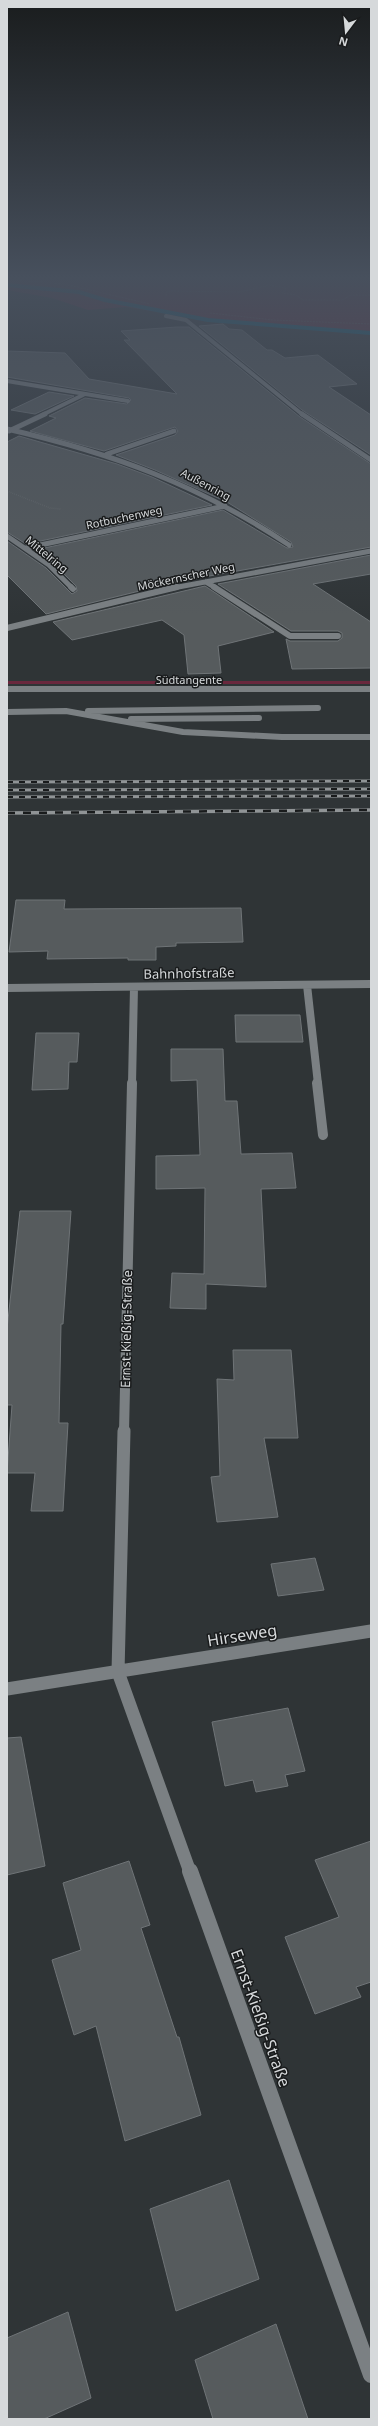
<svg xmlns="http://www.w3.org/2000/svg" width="378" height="2426" viewBox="0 0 378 2426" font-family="'Noto Sans',sans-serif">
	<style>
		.green { fill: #69283d }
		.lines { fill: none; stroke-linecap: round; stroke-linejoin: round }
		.stream { stroke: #015f7e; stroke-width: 4 }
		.building { fill: #565b5d; stroke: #6f7477 }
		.path-far1 { stroke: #6d7173; stroke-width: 1; stroke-dasharray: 0.5 1; stroke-linecap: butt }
		.path { stroke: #6d7173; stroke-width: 1.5; stroke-dasharray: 0.5 1.5; stroke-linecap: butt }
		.minor-far6 { stroke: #7b8083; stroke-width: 4 }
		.minor-far5 { stroke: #7b8083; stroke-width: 5 }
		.minor-far4 { stroke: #7b8083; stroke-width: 6 }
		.minor-far3 { stroke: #7b8083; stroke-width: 8 }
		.minor-far2 { stroke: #7b8083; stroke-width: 10 }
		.minor-far1 { stroke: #7b8083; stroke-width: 13 }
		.minor { stroke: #7b8083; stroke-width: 16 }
		.rail-far1-casing { stroke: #909496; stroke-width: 3 }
		.rail-casing { stroke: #909496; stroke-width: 3.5 }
		.rail-far1 { stroke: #191b1c; stroke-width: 2; stroke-dasharray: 6; stroke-linecap: butt }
		.rail { stroke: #191b1c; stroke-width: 2.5; stroke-dasharray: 8; stroke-linecap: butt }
		.labels { text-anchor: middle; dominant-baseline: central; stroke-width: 3; stroke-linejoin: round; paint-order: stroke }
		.far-street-label { font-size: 11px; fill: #d6d9db; stroke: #191b1c }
		.street-label { font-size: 13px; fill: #d6d9db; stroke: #191b1c }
		.near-street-label { font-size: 16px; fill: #d6d9db; stroke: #191b1c }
	</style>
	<rect width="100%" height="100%" fill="#2f3436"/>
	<path class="green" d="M7,277h364v56l-163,-13 -82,-13 -38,3 -36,-12 -45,-8z
		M7,681h364v3h-364z"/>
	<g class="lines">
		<path class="stream" d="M7,285l72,7 26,8 103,20 163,13"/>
	</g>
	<path class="building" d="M223,324l6,5 13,1 25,20h5l13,8 33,-3 39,29 -28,3 42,28v40l-69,-45 -103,-84z
		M177,327h12l111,90 71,47v83l-195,35 -130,32 -39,-39v-34l39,27 26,26 5,-3 -1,-5 -24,-24 -17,-12 188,-40 64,38 6,-1 -2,-5 -64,-40 -72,-32 -39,-15 59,-20 3,-4 -3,-4 -71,24 -74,-20 26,-13 -7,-2 36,-18 42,6 4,-4 -2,-2 -122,-21v-26l58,2 24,26 88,15 -53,-54h6l-9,-9z
		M49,392l25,4 -39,18 -24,-4z
		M19,436l98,28 35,13 60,28 -186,39 -19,-12v-90z
		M371,555v19l-58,10 58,38v46l-79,1 -6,-30 4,2h48l4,-3v-5l-4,-2h-47l-73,-47z
		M205,586l69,46 -56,14 3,27 -33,1 -4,-39 -22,-15 -90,20 -19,-18z
		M16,900h49l-1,9 177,-1 2,34 -67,1v3l-20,1v13h-28v-2l-81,1 1,-8 -39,1z
		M235,1015h65l3,27h-67z
		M36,1033h43l-2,29h-8l-1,27 -36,1z
		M171,1049h52l2,52h12l4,53 51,-1 4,35 -35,1 5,98 -60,-3v25l-36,-1 2,-35 32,1 1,-86 -49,1v-33l44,-1 -3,-75 -26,1z
		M20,1211h51l-8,113h-2l-2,99h9l-5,88h-32l4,-38h-28l5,-68h-5v-76z
		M233,1350h58l7,88h-34l14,79 -61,5 -6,-45 9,-1 -3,-97 17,1z
		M315,1558l9,32 -46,6 -7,-32z
		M288,1708l17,63 -20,4 3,11 -32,6 -3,-12 -28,6 -13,-64z
		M21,1737l24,129 -38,9v-137z
		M371,1841v141l-15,5 5,10 -46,17 -30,-77 54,-20 -24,-57z
		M129,1861l21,64 -9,3 36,109h2l22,78 -76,26 -29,-115 -22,9 -22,-75 29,-10 -18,-67z
		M229,2180l30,99 -83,32 -26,-102z
		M68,2312l23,86 -47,21h-37v-81z
		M276,2324l32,95h-95l-18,-59z"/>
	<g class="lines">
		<path class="path-far1" d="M7,279l57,5 86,20
			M35,281l6,-4
			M166,296l1,-5 72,1 31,-7 15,3 1,2 -4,3 14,2 7,5h39l9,-5h20
			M210,313l63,7 98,4"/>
		<path class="path" d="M7,491l43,17 11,1"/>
		<path class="minor-far6" d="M166,316l20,4 117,95
			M7,381l121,20
			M42,415l41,-20"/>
		<path class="minor-far5" d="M302,414l69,46
			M7,429c105,24 192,56 282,116
			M9,431l36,-17
			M107,454l67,-23
			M7,536l42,29 23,23
			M26,548l199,-42
			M206,582l10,6
			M173,588l198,-37"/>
		<path class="minor-far4" d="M71,587l2,2
			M214,587l76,49h48
			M7,628l170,-41
			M7,689h364
			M88,711l230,-3
			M7,712l59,-1 117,21 99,5h89
			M131,719l128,-1"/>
		<path class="minor-far3" d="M307,985l11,99
			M7,988l364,-4
			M132,1084l2,-97"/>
		<path class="minor-far2" d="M317,1083l6,52
			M124,1432l8,-349"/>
		<path class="minor-far1" d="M124,1431l-6,241 72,200
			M7,1689l364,-58"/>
		<path class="minor" d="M190,1871l181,504"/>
		<g class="rail-far1-casing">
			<path id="rail-far1" d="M7,782l364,-1
				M7,790l364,-1
				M7,797l364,-1"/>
		</g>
		<g class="rail-casing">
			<path id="rail" d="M7,813l364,-3"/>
		</g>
		<use href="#rail-far1" class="rail-far1"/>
		<use href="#rail" class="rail"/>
	</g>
	<linearGradient id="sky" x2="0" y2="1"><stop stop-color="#1a1d1e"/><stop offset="0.45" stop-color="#47505d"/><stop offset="1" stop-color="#47505d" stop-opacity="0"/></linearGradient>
	<rect width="378" height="616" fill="url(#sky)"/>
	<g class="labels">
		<g class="far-street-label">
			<text transform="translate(206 484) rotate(28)">Außenring</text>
			<text transform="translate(124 517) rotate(-12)">Rotbuchenweg</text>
			<text transform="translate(47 554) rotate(39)">Mittelring</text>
			<text transform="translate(186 576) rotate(-12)">Möckernscher Weg</text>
			<text x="189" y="679">Südtangente</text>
		</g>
		<g class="street-label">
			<text transform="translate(189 973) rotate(-1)">Bahnhofstraße</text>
			<text transform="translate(126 1329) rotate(-89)">Ernst-Kießig-Straße</text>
		</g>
		<g class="near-street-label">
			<text transform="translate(242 1635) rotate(-9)">Hirseweg</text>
			<text transform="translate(261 2018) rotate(70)">Ernst-Kießig-Straße</text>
		</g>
	</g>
	<rect width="378" height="2426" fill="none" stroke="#d6d9db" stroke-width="16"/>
	<g transform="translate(346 32) rotate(196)" stroke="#191b1c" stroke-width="3" paint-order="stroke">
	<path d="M0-3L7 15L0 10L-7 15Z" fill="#d6d9db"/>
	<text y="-6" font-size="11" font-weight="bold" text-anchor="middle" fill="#d6d9db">N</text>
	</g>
</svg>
